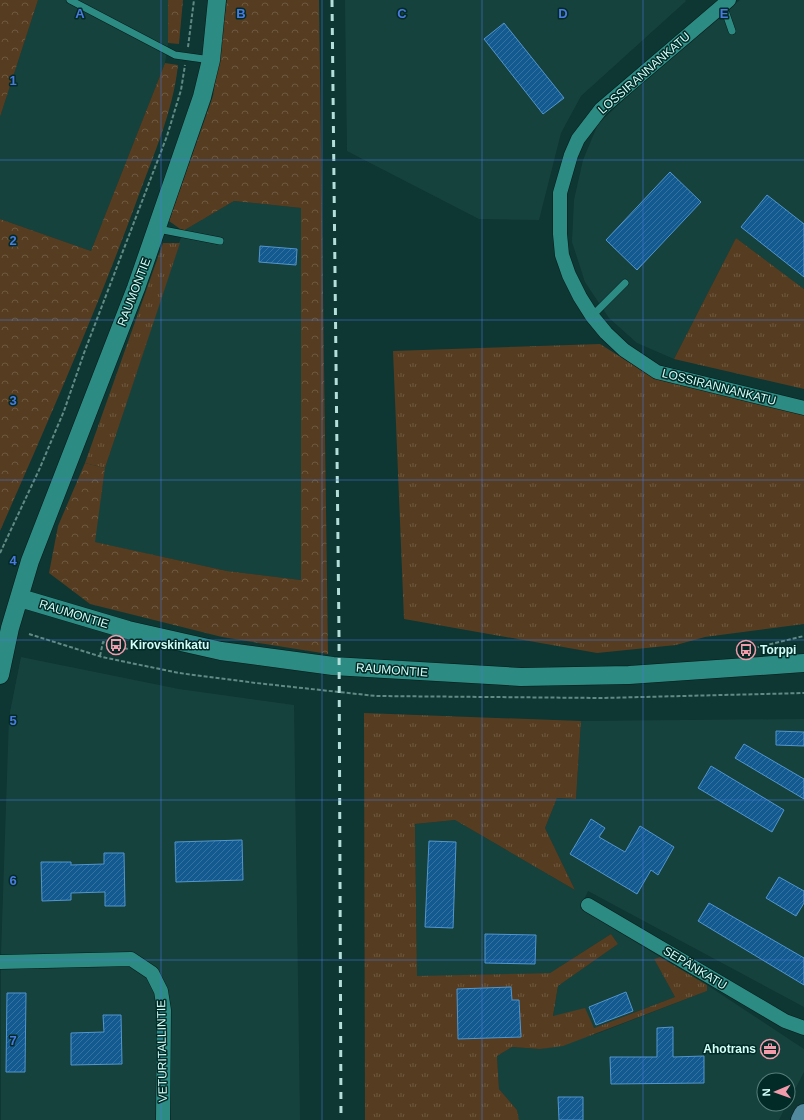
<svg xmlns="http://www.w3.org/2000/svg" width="804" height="1120" viewBox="0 0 804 1120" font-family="Arial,sans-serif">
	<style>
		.built { fill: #16423e }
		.grass { fill: url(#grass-tufts) }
		.forest { fill: url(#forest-crowns) }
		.building { fill: url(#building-hatch); stroke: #5395ce }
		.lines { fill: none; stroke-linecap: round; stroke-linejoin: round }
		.service-casing { stroke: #0a1a18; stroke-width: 8 }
		.minor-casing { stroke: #0a1a18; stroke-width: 15 }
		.tertiary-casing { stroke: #0a1a18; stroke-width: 19 }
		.secondary-casing { stroke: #0a1a18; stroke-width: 21 }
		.path { stroke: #618a85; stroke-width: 2; stroke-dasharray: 4 2; stroke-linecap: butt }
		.service { stroke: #2c8c84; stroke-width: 7 }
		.minor { stroke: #2c8c84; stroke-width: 14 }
		.tertiary { stroke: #2c8c84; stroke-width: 18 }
		.secondary { stroke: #52889d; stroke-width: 20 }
		.rail { stroke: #b4ded9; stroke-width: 3; stroke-dasharray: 7 7; stroke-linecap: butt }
		.grid { fill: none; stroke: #4a7ae0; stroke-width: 1; stroke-opacity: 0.55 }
		.labels { text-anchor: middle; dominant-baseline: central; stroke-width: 3; stroke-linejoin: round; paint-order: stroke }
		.street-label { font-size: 12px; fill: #d3fef8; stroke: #022b28 }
		.poi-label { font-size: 12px; font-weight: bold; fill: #d3fef8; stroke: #022b28; text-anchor: start }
		.grid-label { font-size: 13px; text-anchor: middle; font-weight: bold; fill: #4a7ae0; stroke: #022b28; stroke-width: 3; stroke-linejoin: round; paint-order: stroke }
	</style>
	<defs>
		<pattern id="grass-tufts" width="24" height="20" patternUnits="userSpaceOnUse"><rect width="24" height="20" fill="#563c20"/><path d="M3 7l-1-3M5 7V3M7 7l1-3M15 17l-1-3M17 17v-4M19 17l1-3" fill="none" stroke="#6d5941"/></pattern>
		<pattern id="forest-crowns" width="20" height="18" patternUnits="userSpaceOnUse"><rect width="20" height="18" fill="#563c20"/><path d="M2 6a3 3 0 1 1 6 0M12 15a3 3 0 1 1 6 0" fill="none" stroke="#6d5941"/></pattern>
		<pattern id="building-hatch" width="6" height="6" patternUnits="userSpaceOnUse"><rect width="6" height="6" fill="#125a8f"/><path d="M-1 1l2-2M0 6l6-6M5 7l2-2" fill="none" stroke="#3473a0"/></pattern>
	</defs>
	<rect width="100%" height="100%" fill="#0e3632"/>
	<path class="built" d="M38,0h130v43l-3,20 -74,188 -91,-32v-102z
		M345,0h340l1,1 -105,95 -20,37 -22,87 -60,-1 -132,-68z
		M740,0h64v289l-68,-51 -62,121 -37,-16 -28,-25 -24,-36 -13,-40 2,-42 9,-40 15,-36 38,-36z
		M234,201l67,7v372l-74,-9 -133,-29 11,-74 78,-237z
		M21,657l158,32 115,16 6,415h-299v-166l8,-237z
		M804,719v288l-216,-116 -8,17 80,49 -6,2 21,38 -81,31 -41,-11 5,-31 60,-42 -7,-10 -61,39 -133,4 -2,-153 40,-4 120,70 -30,-62 12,-30 19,1 5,-78z
		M707,985l97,64v23l-16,31v-23h-24v24h23l-8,16h-260l-2,-10 -18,-21 -2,-33 15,-9 28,2 56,-15 111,-43z"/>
	<path class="grass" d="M736,238l68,51v100l-130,-30z
		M163,243h17l-75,225 -20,-5z
		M600,344l46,29 158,38v213l-99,13 -29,8 -79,8 -193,-34 -11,-268z
		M364,713l217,8 -5,78 -19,-1 -12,30 30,62 -120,-70 -40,4 2,152 133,-3 61,-39 7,10 -60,42 -5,30 32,-8 9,20 81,-31 -21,-38 6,-2 47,28v6l-144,55 -23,3 -28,-2 -15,9 2,33 18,21 2,10h-154z"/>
	<path class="forest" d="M0,0h38l-38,117z
		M168,0h15l-4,44 -11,-1z
		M227,0h92l9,654 -106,-17 -132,-33 -41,-31 9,-47 27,-63 20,5 -10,74 132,29 74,9v-372l-67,-7 -51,30 -14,-10 44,-125z
		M165,63l13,2c-5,47 -25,91 -41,135 -41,112 -89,222 -137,331v-312l91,32z"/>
	<path class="building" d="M504,23l60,75 -21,16 -59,-75z
		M670,172l31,30 -64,68 -31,-30z
		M767,195l37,29v53l-63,-50z
		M260,246l37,3 -1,16 -37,-3z
		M776,731l28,1v14l-28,-1z
		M744,744l60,35v20l-69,-41z
		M711,766l73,44 -12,22 -74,-44z
		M591,819l14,9 -6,9 26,15 15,-26 34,21 -16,28 -7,-5 -14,24 -67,-40z
		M242,840l1,40 -67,2 -1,-40z
		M429,841l27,1 -3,86 -28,-1z
		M104,853h20l1,53h-20v-14l-34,1v7l-29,1 -1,-39h30v3l33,-1z
		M779,877l25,14v12l-8,13 -30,-18z
		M709,903l95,55v27l-106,-64z
		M485,934l51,1 -1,29 -50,-1z
		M511,987l1,13h7l2,37 -63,2 -1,-50z
		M626,992l7,19 -37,14 -7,-18z
		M7,993h19l-1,79h-19z
		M103,1015h18l1,49 -51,1v-32l33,-1z
		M673,1027v30l31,-1v27l-93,1 -1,-27h47v-29z
		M558,1097h25v23h-24z"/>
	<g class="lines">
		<g class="service-casing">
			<path id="service" d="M70,0l105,55 36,5
				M723,5l9,26
				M158,229l62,12
				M592,316l33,-33"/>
		</g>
		<g class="minor-casing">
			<path id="minor" d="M729,0l-128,109 -23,30 -7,16 -11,38v41l2,21 7,20 11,22 12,19 14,17 18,17 33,22 147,36
				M588,905l197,116 19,7
				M0,962l131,-3 21,14 9,18 3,19 -1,110"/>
		</g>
		<g class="tertiary-casing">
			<path id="tertiary" d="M20,598l108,32 93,21 112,15 188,11 108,-2 175,-12
				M0,675l10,-47 20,-67 106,-273 66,-191 9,-37 6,-60"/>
		</g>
		<g class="secondary-casing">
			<path id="secondary" d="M801,1120l3,-6"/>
		</g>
		<path class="path" d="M188,47l6,-47
			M0,553l39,-83 25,-59 20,-58 83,-217 14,-46 4,-25
			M29,634l73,23 77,16 77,10 120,13 226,2 202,-5
			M746,650l58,-14
			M100,656l3,-14 25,7"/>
		<use href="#service" class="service"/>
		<use href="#minor" class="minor"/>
		<use href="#tertiary" class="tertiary"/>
		<use href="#secondary" class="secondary"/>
		<path class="rail" d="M332,0l7,635 2,485"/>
	</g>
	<path class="grid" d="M161,0v1120M322,0v1120M482,0v1120M643,0v1120M0,160h804M0,320h804M0,480h804M0,640h804M0,800h804M0,960h804"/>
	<defs>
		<g id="bus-ring" transform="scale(1)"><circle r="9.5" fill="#022b28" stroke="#f39aab" stroke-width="1.5"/><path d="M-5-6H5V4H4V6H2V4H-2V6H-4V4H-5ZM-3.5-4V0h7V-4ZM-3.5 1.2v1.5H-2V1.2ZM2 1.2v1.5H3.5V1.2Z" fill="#f39aab"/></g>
		<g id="office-ring" transform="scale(1)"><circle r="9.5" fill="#022b28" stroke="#f39aab" stroke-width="1.5"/><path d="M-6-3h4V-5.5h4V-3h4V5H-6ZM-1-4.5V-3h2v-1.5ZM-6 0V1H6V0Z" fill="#f39aab"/></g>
	</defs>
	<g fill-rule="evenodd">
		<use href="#bus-ring" x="116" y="645"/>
		<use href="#bus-ring" x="746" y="650"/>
		<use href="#office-ring" x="770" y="1049"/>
	</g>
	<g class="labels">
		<g class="street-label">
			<text transform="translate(644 73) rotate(-41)">LOSSIRANNANKATU</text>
			<text transform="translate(134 292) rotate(-69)">RAUMONTIE</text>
			<text transform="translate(719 387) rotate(14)">LOSSIRANNANKATU</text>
			<text transform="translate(74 614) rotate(17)">RAUMONTIE</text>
			<text transform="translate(392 670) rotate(4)">RAUMONTIE</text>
			<text transform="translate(695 968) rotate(31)">SEPÄNKATU</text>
			<text transform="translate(162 1051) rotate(-91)">VETURITALLINTIE</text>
		</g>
		<g class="poi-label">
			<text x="130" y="645">Kirovskinkatu</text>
			<text x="760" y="650">Torppi</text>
			<text x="756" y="1049" text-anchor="end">Ahotrans</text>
		</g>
	</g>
	<g class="grid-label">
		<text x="80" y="18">A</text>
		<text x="241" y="18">B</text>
		<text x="402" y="18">C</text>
		<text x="563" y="18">D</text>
		<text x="724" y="18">E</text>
		<text x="13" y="85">1</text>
		<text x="13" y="245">2</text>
		<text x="13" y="405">3</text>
		<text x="13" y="565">4</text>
		<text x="13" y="725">5</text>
		<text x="13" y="885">6</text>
		<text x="13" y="1045">7</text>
	</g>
	<g transform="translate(776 1092) rotate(268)"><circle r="19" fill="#022b28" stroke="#567f7b"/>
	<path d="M0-3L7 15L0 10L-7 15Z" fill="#f39aab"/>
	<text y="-6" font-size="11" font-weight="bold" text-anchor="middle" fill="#d3fef8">N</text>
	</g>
</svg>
